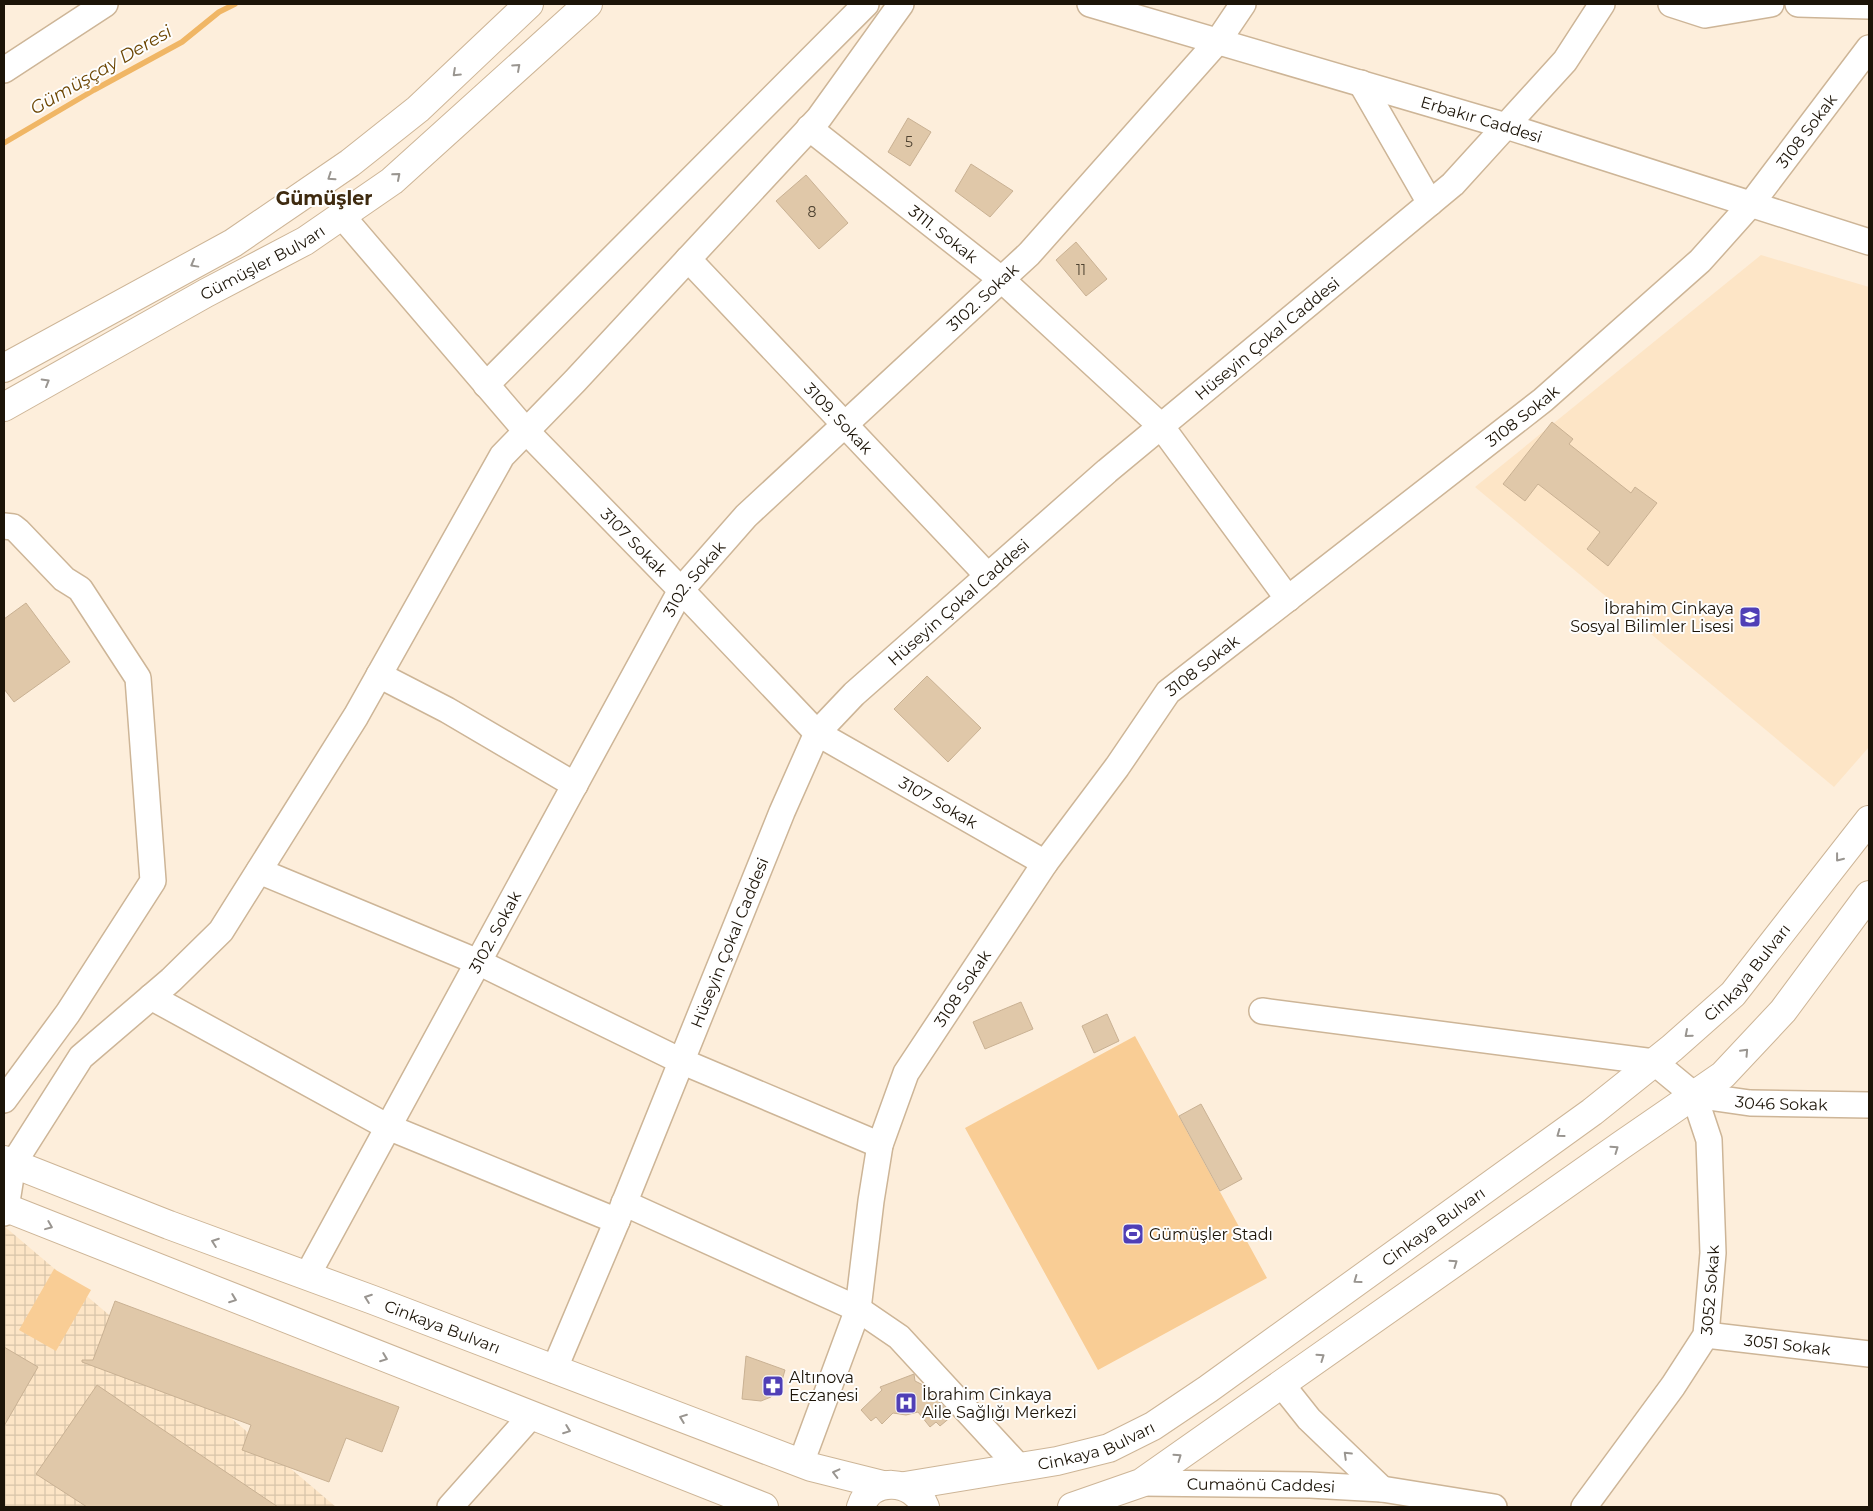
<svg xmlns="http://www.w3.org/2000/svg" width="1873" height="1511" viewBox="0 0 1873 1511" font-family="Montserrat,sans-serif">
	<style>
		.built { fill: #fde5c6 }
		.industrial { fill: url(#industrial-grid) }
		.pitch { fill: #f9cd95 }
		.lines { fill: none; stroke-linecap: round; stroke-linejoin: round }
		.stream { stroke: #f0b665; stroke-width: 5.5 }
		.building { fill: #e0c8a9; stroke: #c9b193 }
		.minor-casing { stroke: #cdb597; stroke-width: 28 }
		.major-casing { stroke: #cdb597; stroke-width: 30 }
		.minor { stroke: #fff; stroke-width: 25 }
		.major { stroke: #fff; stroke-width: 28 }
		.oneway { stroke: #999590 }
		.labels { text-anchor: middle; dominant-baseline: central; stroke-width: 4; stroke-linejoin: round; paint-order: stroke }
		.number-label { font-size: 14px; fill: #4d4130 }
		.street-label { font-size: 16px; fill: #1c1408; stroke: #fefefe }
		.poi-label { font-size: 16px; fill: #1c1408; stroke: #fefefe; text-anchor: start }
		.water-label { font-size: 18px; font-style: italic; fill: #6c4603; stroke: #fefefe }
		.quarter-label { font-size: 19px; font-weight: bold; fill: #3e2a0f; stroke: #fefefe }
	</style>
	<defs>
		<pattern id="industrial-grid" width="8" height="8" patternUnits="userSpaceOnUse" patternTransform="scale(1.25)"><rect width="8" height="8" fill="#fde5c6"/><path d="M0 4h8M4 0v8" fill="none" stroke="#d8c4a9"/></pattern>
	</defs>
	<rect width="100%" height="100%" fill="#fdeedb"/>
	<path class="built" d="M1761,255l108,32v460l-35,40 -359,-300z"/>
	<path class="industrial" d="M4,1226l332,281h-332z"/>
	<path class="pitch" d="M1135,1036l132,242 -169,92 -133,-242z
		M54,1269l37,21 -35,61 -37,-21z"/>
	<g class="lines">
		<path class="stream" d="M4,143l90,-53 88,-48 37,-30 16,-8"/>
	</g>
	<path class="building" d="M908,118l23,14 -21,34 -22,-14z
		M971,164l42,27 -23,26 -35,-26z
		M806,175l42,48 -29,26 -43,-48z
		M1076,242l31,37 -21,17 -30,-36z
		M1552,422l21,17 -4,5 62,49 4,-6 22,16 -49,63 -21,-17 13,-17 -62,-48 -13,17 -22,-17z
		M26,603l44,59 -56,40 -10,-13v-70z
		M927,676l54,52 -33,34 -54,-53z
		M1021,1002l12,27 -48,20 -12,-27z
		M1107,1014l12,27 -25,12 -12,-27z
		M1201,1104l41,75 -22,12 -41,-75z
		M115,1301l284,106 -17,45 -36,-14 -17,44 -87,-32 9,-25 -169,-63v-2h11z
		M4,1347l34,20 -34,59z
		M746,1356l39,14 -4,14 -10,13 -10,4 -19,-2z
		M914,1374l1,7 8,4 29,31 -12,10 -4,-4 -6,5 -12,-15 -12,3 -13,-2 -11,11 -6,-7 -5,4 -10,-11 21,-20 -2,-3z
		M97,1385l53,36 128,86h-191l-51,-33z"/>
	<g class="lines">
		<g class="minor-casing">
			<g id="minor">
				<path id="s1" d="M1090,4l416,122 363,116"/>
				<path d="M1671,4l34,11 66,-11"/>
				<path d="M1798,4l71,2"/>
				<path d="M4,70l101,-66"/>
				<path d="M1361,83l69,120"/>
				<path id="s2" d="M809,128l192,151 160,147 127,173"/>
				<path id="s3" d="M342,216l184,215 155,159 136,143 228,130"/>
				<path id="s4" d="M688,259l300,317"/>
				<path d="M486,385l380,-381"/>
				<path d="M4,526l9,1 5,4 46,48 16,10 58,89 15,203 -85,132 -64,87"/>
				<path d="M379,675l68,35 128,75"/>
				<path d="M259,871l219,91 203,99 199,84"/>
				<path d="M151,997l237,130 229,94"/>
				<path d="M1262,1011l392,51 40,33"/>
				<path id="s5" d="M1694,1095l56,8 119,2"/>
				<path d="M624,1203l234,106 41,28 120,130"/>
				<path d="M4,1213l2,-5 7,-44 68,-107 90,-77 50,-49 135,-215 146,-260 73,-75 244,-263 82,-114"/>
				<path id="s6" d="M307,1276l374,-686 65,-74 283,-262 189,-213 25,-37"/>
				<path id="s7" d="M1706,1335l163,19"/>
				<path id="s8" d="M554,1370l63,-149 165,-409 35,-79 37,-39 253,-223 346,-287 112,-123 37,-57"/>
				<path d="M1282,1385l27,34 73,70"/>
				<path id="s9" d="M801,1463l57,-154 13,-108 9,-56 26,-72 139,-210 72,-96 51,-75 375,-292 157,-139 51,-57 118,-156"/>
				<path id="s10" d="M1141,1483l169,2 72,4 112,18"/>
				<path d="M450,1507l81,-91"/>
				<path id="s11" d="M1584,1507l89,-121 33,-51 7,-82 -4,-113 -15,-45"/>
			</g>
		</g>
		<g class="major-casing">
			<g id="major">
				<path d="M4,368l229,-125 117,-80 68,-54 111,-105"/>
				<path id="s12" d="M4,407l202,-114 99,-52 87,-60 196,-177"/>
				<path id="s13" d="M4,1160l165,65 204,75 438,167 72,18"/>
				<path d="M4,1207l760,300"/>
				<path id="s14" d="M905,1486l152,-25 52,-13 44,-22 55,-37 384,-277 80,-64 61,-54 136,-174"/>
				<path d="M861,1507c9,-31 53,-28 64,0"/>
				<path d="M1072,1507l69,-24 479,-337 103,-71 60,-64 86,-116"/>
			</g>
		</g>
		<use href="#minor" class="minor"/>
		<use href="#major" class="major"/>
	</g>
	<defs><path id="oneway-chevron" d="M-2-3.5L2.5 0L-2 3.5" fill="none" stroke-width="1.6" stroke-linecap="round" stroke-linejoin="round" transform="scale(1.25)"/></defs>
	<g class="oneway">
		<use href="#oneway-chevron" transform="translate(517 67) rotate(-42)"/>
		<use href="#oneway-chevron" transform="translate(456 73) rotate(137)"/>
		<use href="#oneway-chevron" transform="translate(397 176) rotate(-41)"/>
		<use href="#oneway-chevron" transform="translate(331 177) rotate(146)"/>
		<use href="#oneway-chevron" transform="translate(194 264) rotate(151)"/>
		<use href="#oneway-chevron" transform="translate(46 382) rotate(-30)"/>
		<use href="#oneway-chevron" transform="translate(1839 858) rotate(128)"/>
		<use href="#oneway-chevron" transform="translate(1688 1034) rotate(139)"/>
		<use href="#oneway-chevron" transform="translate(1745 1052) rotate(-47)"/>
		<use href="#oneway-chevron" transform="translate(1560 1134) rotate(144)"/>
		<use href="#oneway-chevron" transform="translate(1615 1149) rotate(-35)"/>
		<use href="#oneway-chevron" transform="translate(49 1226) rotate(22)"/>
		<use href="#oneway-chevron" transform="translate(215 1242) rotate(-160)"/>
		<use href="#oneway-chevron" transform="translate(1454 1263) rotate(-35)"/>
		<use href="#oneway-chevron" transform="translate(1357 1280) rotate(144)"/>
		<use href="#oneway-chevron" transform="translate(368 1298) rotate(-160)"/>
		<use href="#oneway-chevron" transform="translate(233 1299) rotate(21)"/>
		<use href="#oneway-chevron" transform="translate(1321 1357) rotate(-35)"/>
		<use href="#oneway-chevron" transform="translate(384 1358) rotate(21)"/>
		<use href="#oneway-chevron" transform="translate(683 1418) rotate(-159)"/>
		<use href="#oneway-chevron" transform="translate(567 1430) rotate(21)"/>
		<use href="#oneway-chevron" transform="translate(1347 1455) rotate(-136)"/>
		<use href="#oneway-chevron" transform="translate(1178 1457) rotate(-35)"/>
		<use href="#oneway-chevron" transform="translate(836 1473) rotate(-166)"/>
	</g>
	<defs>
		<g id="school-square" transform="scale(1.125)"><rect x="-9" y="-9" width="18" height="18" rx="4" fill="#503fb6" stroke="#fefefe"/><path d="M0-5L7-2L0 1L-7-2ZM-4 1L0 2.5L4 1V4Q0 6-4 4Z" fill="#fff"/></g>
		<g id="stadium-square" transform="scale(1.125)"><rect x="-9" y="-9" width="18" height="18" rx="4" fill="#503fb6" stroke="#fefefe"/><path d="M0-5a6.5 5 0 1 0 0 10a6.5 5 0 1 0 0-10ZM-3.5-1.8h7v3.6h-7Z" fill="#fff"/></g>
		<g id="pharmacy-square" transform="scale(1.125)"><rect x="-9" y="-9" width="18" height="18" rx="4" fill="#503fb6" stroke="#fefefe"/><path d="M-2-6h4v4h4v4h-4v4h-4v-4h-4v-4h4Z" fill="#fff"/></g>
		<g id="hospital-square" transform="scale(1.125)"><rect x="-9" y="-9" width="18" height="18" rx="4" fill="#503fb6" stroke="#fefefe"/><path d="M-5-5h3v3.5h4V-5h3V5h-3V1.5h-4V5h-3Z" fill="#fff"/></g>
	</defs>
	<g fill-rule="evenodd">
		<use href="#school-square" x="1750" y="617"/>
		<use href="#stadium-square" x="1133" y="1234"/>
		<use href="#pharmacy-square" x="773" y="1386"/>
		<use href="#hospital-square" x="906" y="1403"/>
	</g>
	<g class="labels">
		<g class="number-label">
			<text x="909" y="142">5</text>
			<text x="812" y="212">8</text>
			<text x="1081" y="270">11</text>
		</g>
		<g class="street-label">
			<text stroke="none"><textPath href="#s1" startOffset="408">Erbakır Caddesi</textPath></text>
			<text stroke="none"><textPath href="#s9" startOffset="1722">3108 Sokak</textPath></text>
			<text stroke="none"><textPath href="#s2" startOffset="171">3111. Sokak</textPath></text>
			<text stroke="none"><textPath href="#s12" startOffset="296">Gümüşler Bulvarı</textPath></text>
			<text stroke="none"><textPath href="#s6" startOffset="1202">3102. Sokak</textPath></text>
			<text stroke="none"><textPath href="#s8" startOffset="1288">Hüseyin Çokal Caddesi</textPath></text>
			<text stroke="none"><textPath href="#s9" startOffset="1318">3108 Sokak</textPath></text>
			<text stroke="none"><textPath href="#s4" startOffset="219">3109. Sokak</textPath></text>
			<text stroke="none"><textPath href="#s3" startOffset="438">3107 Sokak</textPath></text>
			<text stroke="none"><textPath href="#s6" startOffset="798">3102. Sokak</textPath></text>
			<text stroke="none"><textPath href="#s8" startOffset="882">Hüseyin Çokal Caddesi</textPath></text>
			<text stroke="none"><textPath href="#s9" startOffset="912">3108 Sokak</textPath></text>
			<text stroke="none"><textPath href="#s3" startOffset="842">3107 Sokak</textPath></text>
			<text stroke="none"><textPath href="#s6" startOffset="392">3102. Sokak</textPath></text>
			<text stroke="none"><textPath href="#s8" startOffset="462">Hüseyin Çokal Caddesi</textPath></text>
			<text stroke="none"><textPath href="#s14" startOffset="1006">Cinkaya Bulvarı</textPath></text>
			<text stroke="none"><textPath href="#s9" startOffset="508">3108 Sokak</textPath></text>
			<text stroke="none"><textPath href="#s5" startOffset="88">3046 Sokak</textPath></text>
			<text stroke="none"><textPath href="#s14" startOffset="601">Cinkaya Bulvarı</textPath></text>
			<text stroke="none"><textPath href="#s11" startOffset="256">3052 Sokak</textPath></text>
			<text stroke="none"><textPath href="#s13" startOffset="469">Cinkaya Bulvarı</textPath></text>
			<text stroke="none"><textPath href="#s7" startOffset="82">3051 Sokak</textPath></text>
			<text stroke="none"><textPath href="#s14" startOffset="196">Cinkaya Bulvarı</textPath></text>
			<text stroke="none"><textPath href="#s10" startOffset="120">Cumaönü Caddesi</textPath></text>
		</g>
		<g class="poi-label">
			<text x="1734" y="608" text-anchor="end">İbrahim Cinkaya<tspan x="1734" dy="18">Sosyal Bilimler Lisesi</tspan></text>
			<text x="1149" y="1234">Gümüşler Stadı</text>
			<text x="789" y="1377">Altınova<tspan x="789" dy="18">Eczanesi</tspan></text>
			<text x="922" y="1394">İbrahim Cinkaya<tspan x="922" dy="18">Aile Sağlığı Merkezi</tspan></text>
		</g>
		<g class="water-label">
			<text transform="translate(101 70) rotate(-30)">Gümüşçay Deresi</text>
		</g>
		<g class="quarter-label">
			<text x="324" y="198">Gümüşler</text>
		</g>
	</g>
	<rect width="1873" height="1511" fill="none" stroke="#1c1408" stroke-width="10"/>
</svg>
